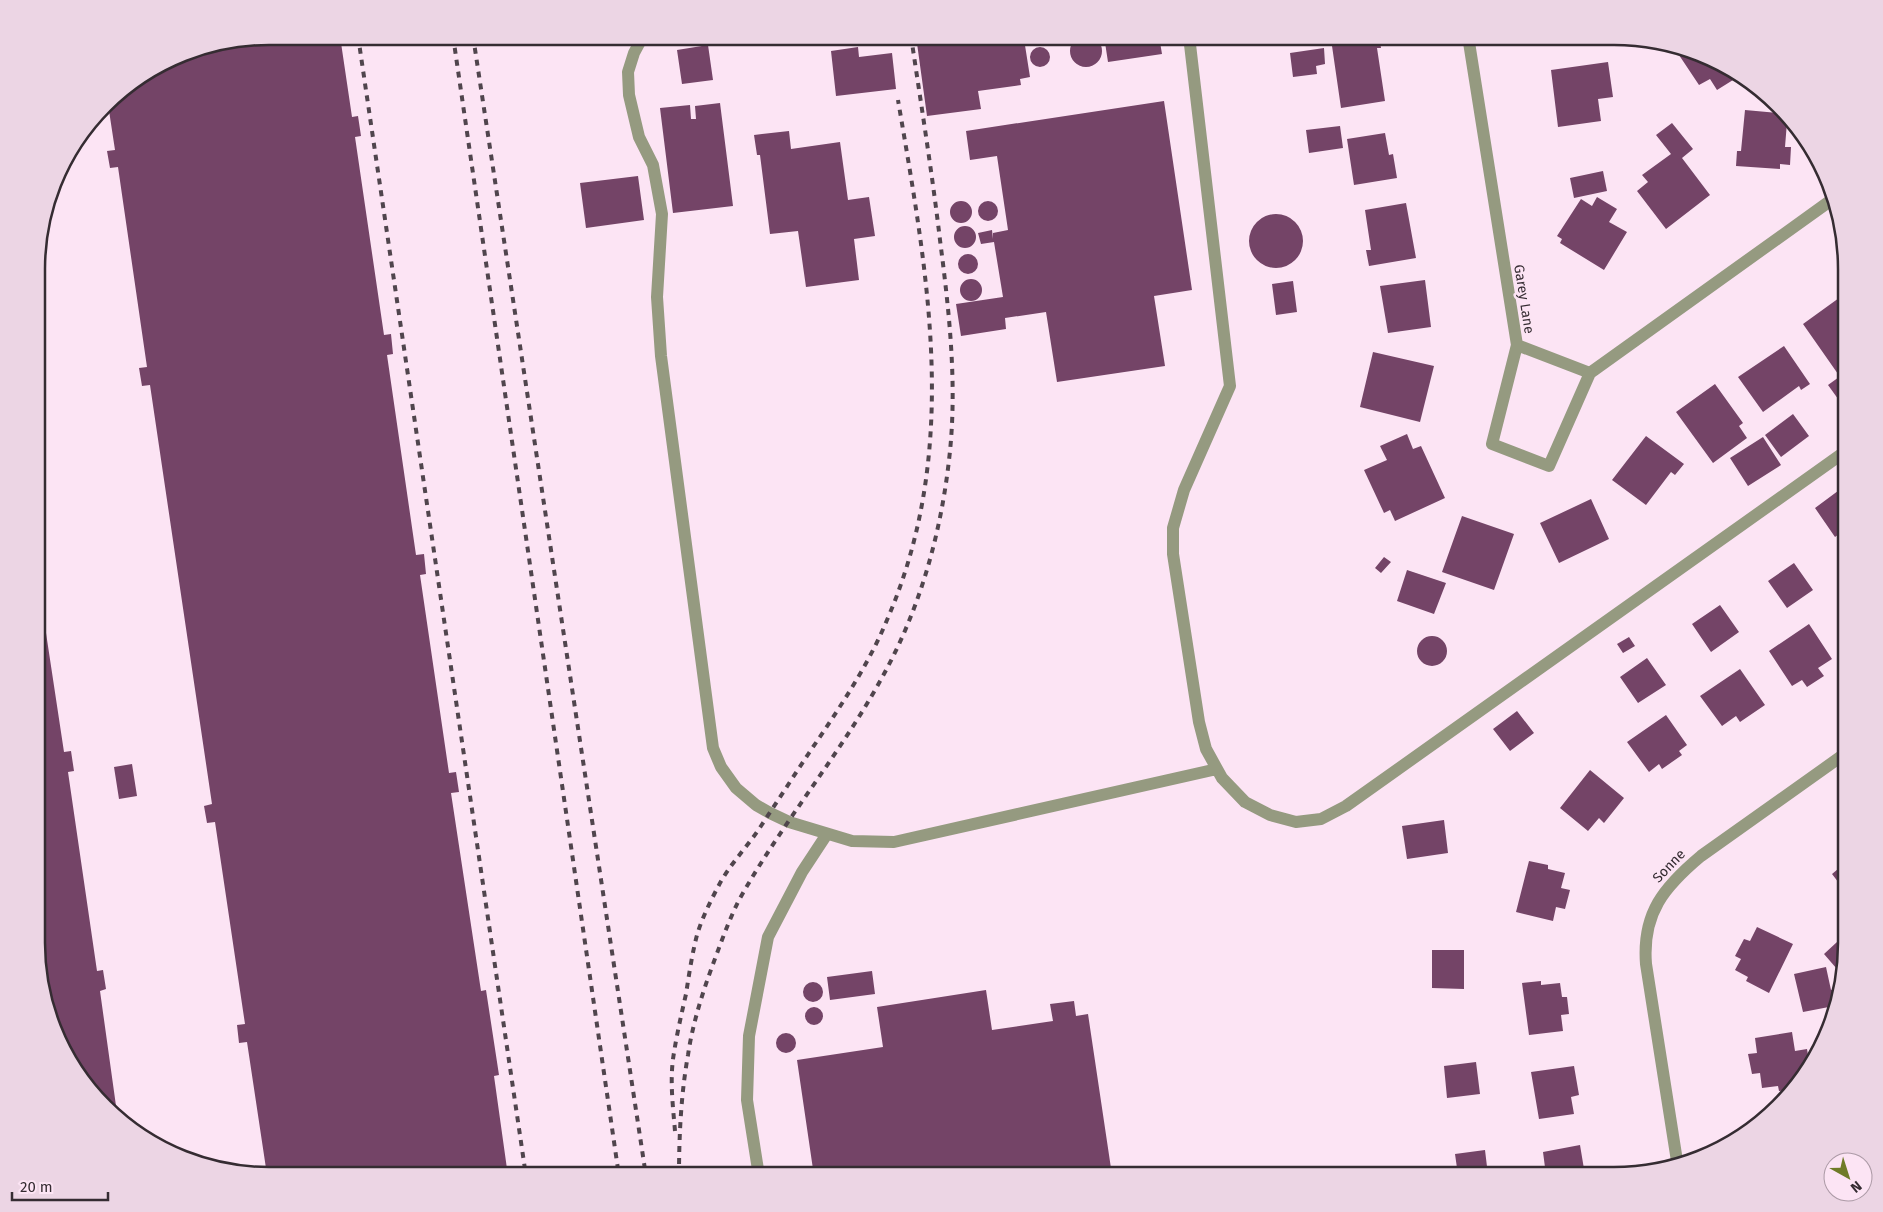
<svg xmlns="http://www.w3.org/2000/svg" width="1883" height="1212" viewBox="0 0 1883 1212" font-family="'Fira Sans',sans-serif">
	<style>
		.building { fill: #744467 }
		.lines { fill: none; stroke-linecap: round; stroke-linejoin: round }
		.lane { stroke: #959a80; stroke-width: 12 }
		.street { stroke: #959a80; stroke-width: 12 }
		.rail { stroke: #50454d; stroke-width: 4; stroke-dasharray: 6 6; stroke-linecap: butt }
		.labels { text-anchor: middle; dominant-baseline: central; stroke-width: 5; stroke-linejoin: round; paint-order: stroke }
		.street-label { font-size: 14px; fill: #352c32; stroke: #fce4f4 }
		.rim { fill: none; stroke: #352c32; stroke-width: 2.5 }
	</style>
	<rect width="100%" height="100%" fill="#fce4f4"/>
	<path class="building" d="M1070 51a16 16 0 1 1 32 0a16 16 0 1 1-32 0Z
		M269,36h71l12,81 6,-1 3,20 -6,1 29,198 7,-1 2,20 -6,1 29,200 8,-1 2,20 -6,1 29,198 7,-1 3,20 -8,1 30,198 5,-1 13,85 -5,1 14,100 -241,-1 -20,-133 -8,1 -2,-18 8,-1 -30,-202 -8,1 -3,-17 8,-2 -62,-419 -8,1 -3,-18 8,-1 -29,-200 -8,1 -3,-17 8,-1 -7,-46 7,-10 65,-40z
		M916,36h122v1l-14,2 6,38 -10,2 1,6 -43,6 3,18 -54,7z
		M1104,36h55l3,18 -54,8z
		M1350,36h29l2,12h-4l8,53 -44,7 -10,-69z
		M1546,36h42v2l-41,6z
		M708,45l5,35 -31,4 -5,-34z
		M1673,46l15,3 53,26 -24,15 -7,-11 -11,6z
		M858,47l1,10 33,-4 4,36 -60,7 -5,-45z
		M1030 57a10 10 0 1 1 20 0a10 10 0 1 1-20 0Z
		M1324,48l1,16 -9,2 1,8 -24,3 -3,-24z
		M1608,62l5,35 -15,2 3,22 -43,6 -7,-57z
		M1164,101l28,189 -38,6 11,70 -108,16 -11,-70 -41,6 1,11 -45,7 -5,-32 47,-7 -9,-55 -13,2 -3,-11 14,-3 1,9v-6l15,-3 -11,-74 -27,4 -4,-29z
		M720,103l13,103 -60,7 -13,-105 30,-3 1,14h5l-1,-13z
		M1745,110l33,3 9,9 -2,25h6l-1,18 -10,-1v5l-44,-3 1,-15h4z
		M1672,123l21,26 -11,9 28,37 -44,34 -29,-38 11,-9 -6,-7 29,-21 -15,-19z
		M1340,126l3,22 -34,5 -3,-23z
		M789,131l2,18 49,-7 8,58 21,-3 6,39 -21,3 5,41 -53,7 -8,-56 -28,3 -10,-79h-3l-3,-20z
		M1385,133l4,22 4,-1 4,24 -43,7 -7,-46z
		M1603,171l4,20 -33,7 -4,-20z
		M638,176l6,44 -58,8 -6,-45z
		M1597,197l20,12 -8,13 18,10 -23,38 -44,-27 2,-4 -5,-3 24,-37 11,7z
		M978 211a10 10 0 1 1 20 0a10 10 0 1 1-20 0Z
		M950 212a11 11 0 1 1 22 0a11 11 0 1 1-22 0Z
		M1406,203l10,55 -47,8 -3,-16h5l-6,-40z
		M1249 241a27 27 0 1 1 54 0a27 27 0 1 1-54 0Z
		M954 237a11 11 0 1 1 22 0a11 11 0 1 1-22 0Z
		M958 264a10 10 0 1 1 20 0a10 10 0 1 1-20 0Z
		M960 290a11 11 0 1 1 22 0a11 11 0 1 1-22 0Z
		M1425,280l6,47 -43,6 -8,-47z
		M1293,281l4,31 -21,3 -4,-31z
		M1839,298l7,11v59l-8,6 -35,-50z
		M1784,346l26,38 -9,6 -2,-4 -36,26 -25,-35z
		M1373,352l61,14 -14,56 -60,-15z
		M1846,372v38l-18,-25z
		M1715,384l28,39 -4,3 8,12 -34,25 -37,-51z
		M1793,414l16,22 -28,21 -16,-22z
		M1407,434l6,15 8,-3 24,52 -50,23 -5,-11 -6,3 -20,-43 23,-10 -7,-14z
		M1646,436l38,28 -9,11 -4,-3 -25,33 -34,-25z
		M1763,437l18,28 -33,21 -18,-28z
		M1846,485v44l-11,8 -20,-29z
		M1591,499l18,40 -50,24 -19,-40z
		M1462,516l52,18 -20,56 -52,-18z
		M1384,557l7,5 -10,11 -6,-5z
		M1794,563l19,27 -26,18 -19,-27z
		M1407,570l39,13 -12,31 -37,-13z
		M38,580l26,172 7,-1 3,20 -6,1 29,199 6,-1 3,19 -6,2 17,122 -49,-54 -30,-86z
		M1720,605l19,27 -28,20 -19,-28z
		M1809,624l23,35 -14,9 6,8 -17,11 -5,-7 -10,6 -23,-35z
		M1417 651a15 15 0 1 1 30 0a15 15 0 1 1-30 0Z
		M1629,637l6,9 -12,7 -6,-9z
		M1647,658l19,27 -28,18 -18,-26z
		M1740,669l25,36 -25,17 -4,-6 -14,10 -22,-30z
		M1517,711l17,22 -24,18 -17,-22z
		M1666,715l21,30 -8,6 3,4 -20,14 -3,-5 -10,8 -22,-30z
		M132,764l5,32 -18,3 -5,-32z
		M1590,770l34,28 -20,25 -5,-5 -11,13 -28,-23z
		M1444,820l4,33 -41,6 -5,-33z
		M1846,854v49l-9,-12 5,-4 -10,-13 12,-10 -4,-5z
		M1529,861l19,4v4l17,4 -4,15 9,2 -5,19 -9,-2 -3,14 -37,-9z
		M1757,927l36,17 -24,49 -23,-12 2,-4 -13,-7 6,-11 -6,-3 9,-17 6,2z
		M1837,942l9,11 -3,23 -19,-22z
		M1432,950h32v39l-32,-1z
		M1826,967l5,23 9,-2 -2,12 -5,1 1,5 -31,6 -9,-38z
		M872,971l3,23 -45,6 -3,-23z
		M1541,981v4l19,-2 2,14h5l2,17 -8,1 2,16 -34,4 -7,-52z
		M803 992a10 10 0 1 1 20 0a10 10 0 1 1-20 0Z
		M986,990l6,40 61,-9 -3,-17 24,-3 2,15 12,-2 24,161 -298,1 -17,-116 86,-13 -6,-40z
		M805 1016a9 9 0 1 1 18 0a9 9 0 1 1-18 0Z
		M1792,1032l3,19 12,-2 3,18 -3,5 -18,18 -10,1 -1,-5 -16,2 -2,-15 -8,1 -4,-20 9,-1 -2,-15z
		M776 1043a10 10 0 1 1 20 0a10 10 0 1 1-20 0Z
		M1476,1062l4,32 -33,4 -3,-32z
		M1574,1066l5,29 -8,2 3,17 -35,5 -8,-47z
		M1580,1145l5,30h-39l-3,-23z
		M1485,1150l3,25h-30l-3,-21z"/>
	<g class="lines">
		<path class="lane" d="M647,36l-6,4 -7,13 -6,19 1,23 10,42 14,28 9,49 -5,83 4,59 52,392 8,19 15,21 20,17 14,8 19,9 63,19 42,1 323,-73
			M1189,36l41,350 -46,104 -11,38v26l26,168 7,27 16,29 23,24 25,13 26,7 25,-3 25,-13 500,-355
			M759,1176l-12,-76 2,-64 19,-99 34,-65 25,-38"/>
		<path class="street" d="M1468,36l49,309 73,28 240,-172
			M1517,345l-25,99 57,22 41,-93
			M1677,1161l-31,-197c-4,-51 18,-77 55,-108l145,-103"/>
		<path class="rail" d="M358,36l168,1140
			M453,36l166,1140
			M473,36l173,1140
			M675,1131c-2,-24 -5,-48 -2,-72 3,-21 8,-43 13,-65 3,-19 6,-40 11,-59 5,-17 14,-35 22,-50 11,-21 29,-39 42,-59 16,-24 32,-49 48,-73 29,-43 58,-85 78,-133 74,-171 41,-343 11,-520
			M679,1176c0,-40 2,-82 9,-121 5,-34 16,-67 28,-99 7,-19 14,-38 23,-56 53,-95 129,-177 170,-279 22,-54 35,-111 41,-170 7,-70 -1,-141 -10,-211 -8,-68 -19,-136 -29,-204"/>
	</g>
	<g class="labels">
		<g class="street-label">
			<text transform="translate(1524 299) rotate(81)">Garey Lane</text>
			<text transform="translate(1669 866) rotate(-46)">Sonne</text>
		</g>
	</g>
	<path d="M0 0H1883V1212H0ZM269 45H1614A224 224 0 0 1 1838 269V943A224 224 0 0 1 1614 1167H269A224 224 0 0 1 45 943V269A224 224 0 0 1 269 45Z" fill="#ecd5e4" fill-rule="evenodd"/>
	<path class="rim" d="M269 45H1614A224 224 0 0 1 1838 269V943A224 224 0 0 1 1614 1167H269A224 224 0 0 1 45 943V269A224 224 0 0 1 269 45Z"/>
	<g transform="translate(1848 1177) rotate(141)"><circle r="24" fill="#fce4f4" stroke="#ac9aa6"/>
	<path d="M0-4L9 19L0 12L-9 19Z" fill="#6f7b27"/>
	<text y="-8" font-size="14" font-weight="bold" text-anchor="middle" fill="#352c32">N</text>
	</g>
	<path d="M12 1192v8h96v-8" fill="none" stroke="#352c32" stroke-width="2.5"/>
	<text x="20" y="1192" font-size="15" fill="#352c32" stroke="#fce4f4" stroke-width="4" paint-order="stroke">20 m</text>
</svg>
